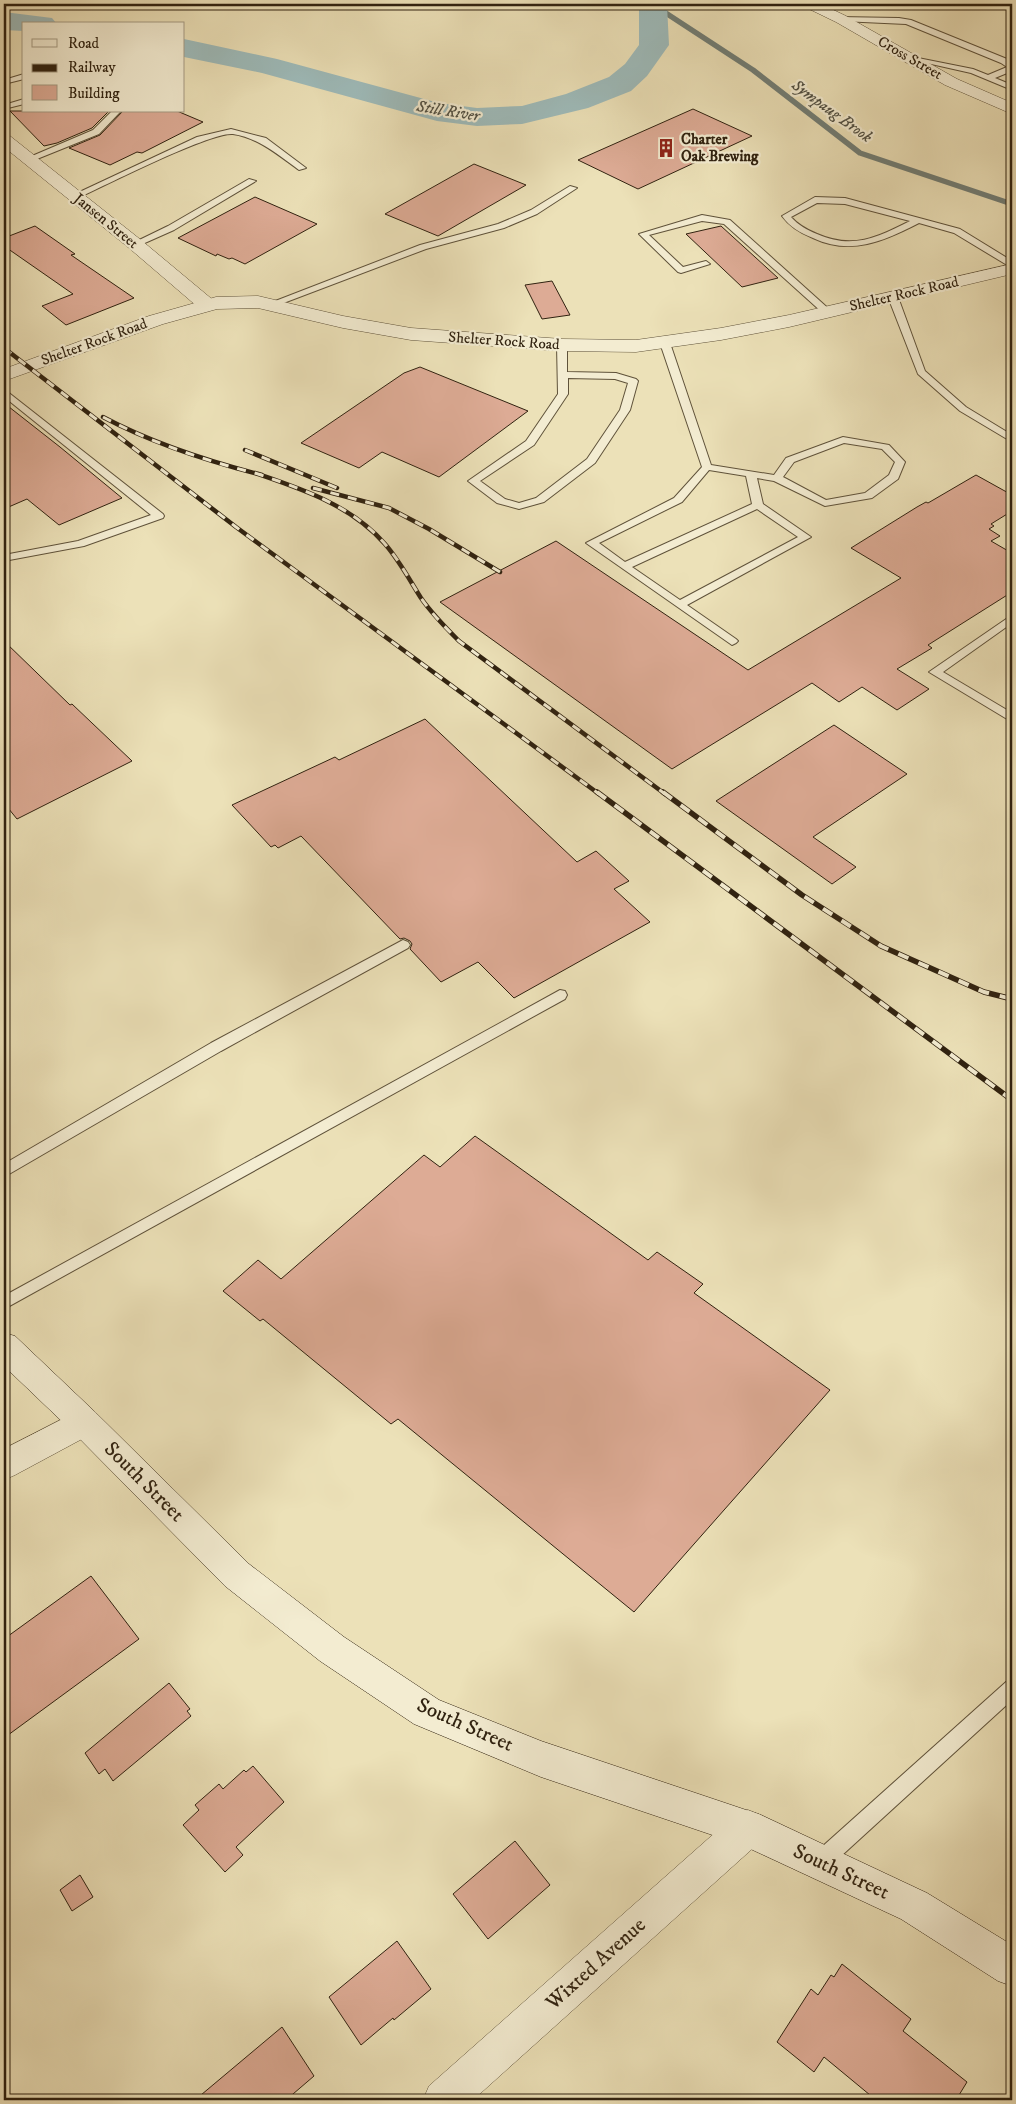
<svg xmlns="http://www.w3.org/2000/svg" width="1016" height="2104" viewBox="0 0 1016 2104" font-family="'IM FELL DW Pica',serif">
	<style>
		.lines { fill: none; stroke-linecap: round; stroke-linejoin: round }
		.stream { stroke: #727e76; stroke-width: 5.5 }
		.river { fill: #9ebbba; fill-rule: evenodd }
		.building { fill: #ddab95; stroke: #302210 }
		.service-casing { stroke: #5f523a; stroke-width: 2 }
		.minor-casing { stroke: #5f523a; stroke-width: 1 }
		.tertiary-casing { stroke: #5f523a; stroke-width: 1 }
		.secondary-casing { stroke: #302210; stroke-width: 1 }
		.service { fill: #f3ecd1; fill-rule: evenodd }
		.minor { fill: #f3ecd1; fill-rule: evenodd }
		.tertiary { fill: #f3ecd1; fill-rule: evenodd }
		.secondary { fill: #f3ecd1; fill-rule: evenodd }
		.rail-far1-casing { stroke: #302210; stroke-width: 4.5 }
		.rail-casing { stroke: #302210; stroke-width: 5.5 }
		.rail-far1 { stroke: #f3ecd1; stroke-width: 3; stroke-dasharray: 9; stroke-linecap: butt }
		.rail { stroke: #f3ecd1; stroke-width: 4; stroke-dasharray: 11; stroke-linecap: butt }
		.labels { text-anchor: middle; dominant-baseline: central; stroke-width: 4.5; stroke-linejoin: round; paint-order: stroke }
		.far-street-label { font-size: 15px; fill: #302210; stroke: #f3ecd1 }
		.far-poi-label { font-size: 15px; font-weight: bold; fill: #302210; stroke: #f3ecd1; text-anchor: start }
		.far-water-label { font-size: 16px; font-style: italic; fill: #515043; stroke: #f3ecd1 }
		.near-street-label { font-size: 21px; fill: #302210; stroke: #f3ecd1 }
	</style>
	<rect width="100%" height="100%" fill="#ece1b8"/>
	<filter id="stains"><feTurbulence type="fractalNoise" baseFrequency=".004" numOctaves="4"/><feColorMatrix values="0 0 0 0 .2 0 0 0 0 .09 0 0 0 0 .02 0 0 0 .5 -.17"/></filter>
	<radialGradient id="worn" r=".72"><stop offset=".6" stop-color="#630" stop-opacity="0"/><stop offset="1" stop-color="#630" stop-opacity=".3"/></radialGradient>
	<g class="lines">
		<path class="stream" d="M652,4l101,66 107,83 152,51"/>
		<path class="river" d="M639,4l28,1 2,40 -22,31 -16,15 -43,17 -66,16 -45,2 -40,-5 -175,-48 -78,-16v-18l93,20 162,44 38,5 45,-2 44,-12 43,-17 16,-13 14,-19z
			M4,12l48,6 5,6h-33v7l-20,-1z"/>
	</g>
	<path class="building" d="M693,109l59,27 -114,53 -60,-29z
		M10,111h99l-17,17 -35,15 -13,3z
		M123,111h54l26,11 -61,31 -5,-1 -27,13 -41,-17 31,-13z
		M474,164l52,21 -88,51 -53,-22z
		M255,197l62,27 -72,40 -13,-6 -3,1 -12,-5 -1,2 -38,-18z
		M35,226l40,28 -4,1 63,43 -68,27 -24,-19 31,-12 -69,-48v-8z
		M721,226l57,52 -36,9 -56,-53z
		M552,281l18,34 -28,4 -17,-34z
		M420,367l108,44 -89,66 -57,-25 -23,16 -58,-25 103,-70z
		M4,403l56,44 62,51 -63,27 -32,-26 -23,10z
		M976,475l36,20v16l-21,13 3,2 -5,3 11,7 -9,5 19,11 -3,3 5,3v34l-84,53 4,3 -35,21 32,20 -32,21 -35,-23 -23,15 -27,-19 -140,86 -232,-167 116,-61 192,129 153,-92 -50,-30 66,-41 9,-5 2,1z
		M4,641l66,64 2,-1 60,57 -115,58 -13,-16z
		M425,719l152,143 19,-11 33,30 -15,8 36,33 -136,76 -36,-36 -37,20 -31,-33 2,-5 -2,-3 -6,-3 -4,1 -99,-103 -23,12 -3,-3 -4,2 -39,-42 103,-48 4,3z
		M834,725l73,49 -94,63 43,30 -24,17 -116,-83z
		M475,1136l173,124 9,-8 46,32 -9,9 136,97 -196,222 -236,-193 -7,5 -128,-105 -3,2 -37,-30 35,-31 23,19 143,-124 16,12z
		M91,1576l48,63 -135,99v-99z
		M169,1683l21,26 -3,2 4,5 -78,65 -8,-12 -6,5 -14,-21z
		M253,1766l31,36 -48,45 7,8 -18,17 -42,-47 16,-15 -4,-5 24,-21 4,5 21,-19 2,2z
		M515,1841l35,44 -62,54 -35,-45z
		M80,1875l13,22 -21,14 -12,-21z
		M397,1941l34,48 -37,31 -1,-2 -32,27 -32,-48z
		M842,1964l69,55 -8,12 64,51 -11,18h-80l-52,-43 -10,15 -37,-30 34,-53 7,6 13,-20 3,2z
		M282,2027l32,49 -28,24h-91z"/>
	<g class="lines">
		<g class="service-casing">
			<path id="service" d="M838,17l61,1 12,2 96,39 5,5v7l-17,7 17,7v5l-41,-17 -62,-14 4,-2 60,12 15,6 19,-8 -6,-4 -95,-39 -65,-3 -4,-2z
				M24,74v5l-20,5v-4z
				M24,99v5l-20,5v-4z
				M112,111h9l-22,23 -67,27 -7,-2 68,-29z
				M231,129l35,9 40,30 -7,2c-21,-15 -40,-32 -66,-36 -21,-3 -129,52 -155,64l-7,-2 126,-59z
				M249,179l7,2 -82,49 -36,16h-6l-1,-2 37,-18z
				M570,186l7,2 -40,26 -33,14 -78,21 -153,58 -3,1 -5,-3 155,-60 78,-21 33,-14z
				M815,197l30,1 115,31 52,32v7l-58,-35 -35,-10c-35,18 -68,33 -106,15 -13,-5 -23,-11 -31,-22zM817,203l28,1 65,17c-32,16 -57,29 -93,13 -10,-4 -19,-9 -26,-17z
				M702,215l28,5 100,90v4h-6l-100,-90 -22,-3 -53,14 34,32 23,-6 4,3 -29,9 -3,-1 -39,-38z
				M893,294l5,3 27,74 41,36 46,28v7l-52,-31 -42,-37 -30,-77z
				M665,340l5,3 41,122 63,10 12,-17 57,-21 46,8 16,17 -7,17 -26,19 -47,8 -51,-25 -17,-3 6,26 48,33 -124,68 49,34 2,2 -2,2 -4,2 -146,-102 88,-45 28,-31 -42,-124zM844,443l38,6 13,13 -6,13 -24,18 -39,7 -43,-23 11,-15zM709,470l37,6 6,28 -127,58 -26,-19 83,-41zM757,509l41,28 -118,63 -48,-33z
				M562,342l5,3v27l49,1 20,6 2,2 -8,29 -35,53 -51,39 -25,7 -22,-6 -29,-22 58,-40 32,-47 -1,-49zM568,378l47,1 13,4 -8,27 -33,49 -51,39 -17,5 -14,-4 -25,-18 54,-36 34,-51z
				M9,393l154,121 1,2 -1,2 -79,28 -80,15v-6l74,-14 73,-26 -143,-115 -4,1v-6z
				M1012,615v8l-69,49 69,41v9l-83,-50z
				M403,940l5,2 2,3 -2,3 -187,103 -217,126v-13l207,-121z
				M560,990l5,1 2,4 -2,4 -561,310v-13z
				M1012,1679v21l-184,168 -7,2 -7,-2 -2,-7 2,-7 192,-172z"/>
		</g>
		<g class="minor-casing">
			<path id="minor" d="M803,4h18l25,12 111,63 55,24v11l-67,-29 -109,-63 -31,-15z
				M4,134l6,2 131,104 72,60 2,4 -2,4 -7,2 -7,-2 -70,-60 -125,-101z
				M84,1408l11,4 5,10 -5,10 -80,43 -11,5v-31z
				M748,1810l13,5 5,13 -5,13 -288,259h-50l6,-14 306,-271z"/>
		</g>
		<g class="tertiary-casing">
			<path id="tertiary" d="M1012,264v10l-223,53 -68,13 -85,12 -74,-1 -151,-11 -68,-12 -85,-20 -41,1 -54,15 -159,57v-12l145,-53 67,-19 42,-1 85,20 68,12 151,11 74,1 85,-12 68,-13z"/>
		</g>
		<g class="secondary-casing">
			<path id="secondary" d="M4,1333l11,3 80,76 154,152 95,73 95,63 102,41 220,74 166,78 85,52v41l-14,-5 -97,-62 -159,-74 -201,-68 -127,-53 -94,-63 -95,-75 -152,-154 -69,-66z"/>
		</g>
		<use href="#service" class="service"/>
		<use href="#minor" class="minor"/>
		<use href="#tertiary" class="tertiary"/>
		<use href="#secondary" class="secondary"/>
		<g class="rail-far1-casing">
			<path id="rail-far1" d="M4,348l232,179 363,267
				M103,417c51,27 104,44 159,58
				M245,450l92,38
				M255,473c47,16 96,32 130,71 14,16 24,35 36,54 11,16 24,29 38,43l206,153
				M313,488l76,20 40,21 71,43"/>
		</g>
		<g class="rail-casing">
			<path id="rail" d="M597,792l415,308
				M663,792l139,103 79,51 103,46 28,7"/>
		</g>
		<use href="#rail-far1" class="rail-far1"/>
		<use href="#rail" class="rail"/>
	</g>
	<defs>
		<g id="building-bare" transform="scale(1.5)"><path d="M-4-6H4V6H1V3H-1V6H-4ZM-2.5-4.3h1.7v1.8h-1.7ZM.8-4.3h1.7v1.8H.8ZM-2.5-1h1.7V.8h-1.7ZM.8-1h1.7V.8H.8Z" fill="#8f2418" stroke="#f3ecd1" stroke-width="2.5" paint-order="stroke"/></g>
	</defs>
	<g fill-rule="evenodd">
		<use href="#building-bare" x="666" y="148"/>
	</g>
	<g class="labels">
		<g class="far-street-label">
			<text transform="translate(910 58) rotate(30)">Cross Street</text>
			<text transform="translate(106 221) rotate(39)">Jansen Street</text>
			<text transform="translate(904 294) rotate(-13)">Shelter Rock Road</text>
			<text transform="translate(504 341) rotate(4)">Shelter Rock Road</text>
			<text transform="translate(94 342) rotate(-20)">Shelter Rock Road</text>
		</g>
		<g class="far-poi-label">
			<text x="681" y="139">Charter<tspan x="681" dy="17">Oak Brewing</tspan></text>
		</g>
		<g class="far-water-label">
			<text transform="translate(448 111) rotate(9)">Still River</text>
			<text transform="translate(832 111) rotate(36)">Sympaug Brook</text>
		</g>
		<g class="near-street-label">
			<text transform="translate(144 1482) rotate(45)">South Street</text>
			<text transform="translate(465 1725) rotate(24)">South Street</text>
			<text transform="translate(841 1872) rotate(25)">South Street</text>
			<text transform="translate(596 1964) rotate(-42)">Wixted Avenue</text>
		</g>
	</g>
	<rect width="1016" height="2104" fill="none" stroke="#ece1b8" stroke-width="20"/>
	<rect x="5" y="5" width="1006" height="2094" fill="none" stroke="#302210" stroke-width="2.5"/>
	<rect x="10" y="10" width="996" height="2084" fill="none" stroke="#302210"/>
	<rect x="22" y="22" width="162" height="90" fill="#f3ecd1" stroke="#a59b84"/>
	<rect x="32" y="39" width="25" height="8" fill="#f3ecd1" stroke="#a59b84"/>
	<text x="68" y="48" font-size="15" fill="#302210">Road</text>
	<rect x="32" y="64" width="25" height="8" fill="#302210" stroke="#a59b84"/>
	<text x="68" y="72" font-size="15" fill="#302210">Railway</text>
	<rect x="32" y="85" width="25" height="15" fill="#ddab95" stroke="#a59b84"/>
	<text x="68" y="98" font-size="15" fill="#302210">Building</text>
	<rect width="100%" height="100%" filter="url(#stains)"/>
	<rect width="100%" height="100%" fill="url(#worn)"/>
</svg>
